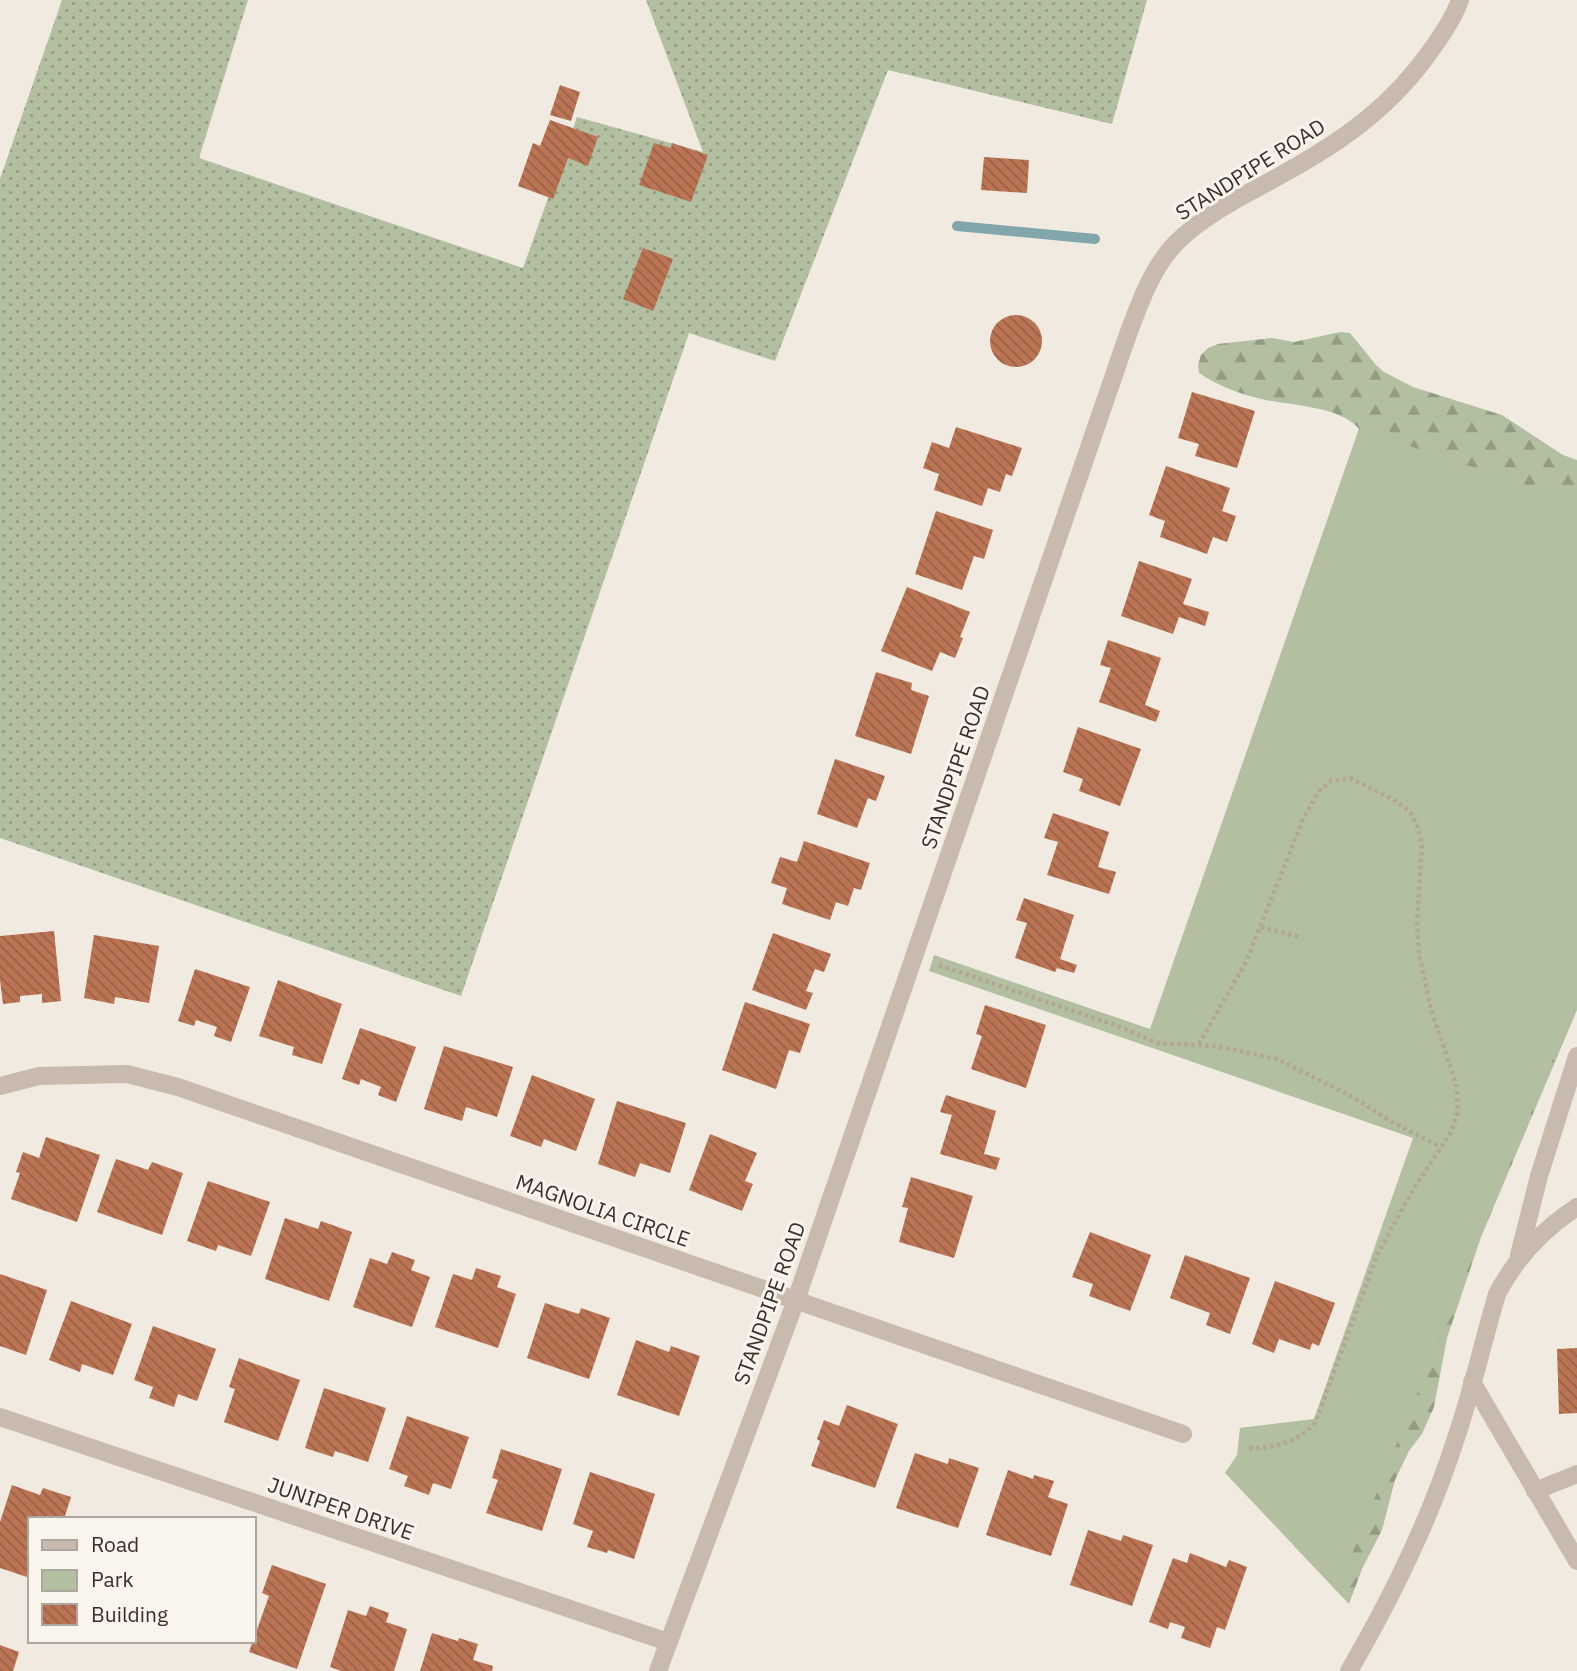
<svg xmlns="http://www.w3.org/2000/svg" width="1577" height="1671" viewBox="0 0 1577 1671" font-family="'IBM Plex Sans',sans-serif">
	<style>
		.grass { fill: url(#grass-dots) }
		.forest { fill: url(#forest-firs) }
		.park { fill: #b2bfa1 }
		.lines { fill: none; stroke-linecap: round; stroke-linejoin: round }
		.stream { stroke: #81a6ac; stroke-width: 10 }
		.building { fill: url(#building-back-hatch) }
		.path { stroke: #b4a697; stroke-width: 4.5; stroke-dasharray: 3.5 3.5; stroke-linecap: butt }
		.minor { stroke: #c8bbad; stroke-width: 18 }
		.labels { text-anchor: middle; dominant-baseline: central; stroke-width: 6; stroke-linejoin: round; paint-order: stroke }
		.street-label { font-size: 21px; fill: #37302b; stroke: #f9f4ec }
	</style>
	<defs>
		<pattern id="grass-dots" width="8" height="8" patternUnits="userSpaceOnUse" patternTransform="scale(1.75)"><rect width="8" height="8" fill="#b2bfa1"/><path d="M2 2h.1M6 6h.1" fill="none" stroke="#929c83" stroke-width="1.8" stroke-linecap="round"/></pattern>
		<pattern id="forest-firs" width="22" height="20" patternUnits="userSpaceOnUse" patternTransform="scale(1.75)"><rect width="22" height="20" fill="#b2bfa1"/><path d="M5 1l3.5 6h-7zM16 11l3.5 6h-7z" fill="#929c83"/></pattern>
		<pattern id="building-back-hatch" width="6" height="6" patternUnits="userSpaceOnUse" patternTransform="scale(1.75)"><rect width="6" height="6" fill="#bb7554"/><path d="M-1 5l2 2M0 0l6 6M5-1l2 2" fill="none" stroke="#996046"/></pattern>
	</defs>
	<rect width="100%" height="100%" fill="#f1eae0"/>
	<path class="grass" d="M62,0h186l-49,158 324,110 54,-151 126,35 -57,-152h501l-35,124 -224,-54 -113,291 -86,-28 -228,663 -461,-158v-659z"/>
	<path class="forest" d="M1340,332l10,1 26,32 8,7 29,15 89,28 61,40 14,5v550l-96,227 -34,101 -13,69 -12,27 -13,17 -14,29 -13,50 -20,39 -13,35 -55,-58 25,-107 130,-259 -173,-512 83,-239c-17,-22 -67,-24 -93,-29 -23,-5 -46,-13 -67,-27l-1,-8 3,-10 7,-7 10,-4 54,-6 22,4z"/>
	<path class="park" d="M1359,429l218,73v498l-240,591 -112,-118 12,-18 3,-27 74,-9 99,-281 -484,-167 5,-16 216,74z"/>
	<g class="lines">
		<path class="stream" d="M957,226l138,13"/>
	</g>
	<path class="building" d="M560,85l20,7 -9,29 -21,-6z
		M550,120l48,17 -10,29 -20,-8 -15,41 -35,-13 15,-43 7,3z
		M654,143l17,5 1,-5 36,12 -17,47 -52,-17z
		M984,157l45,3 -2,33 -46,-3z
		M643,248l30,11 -20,52 -30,-12z
		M990 341a26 26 0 1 1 52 0a26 26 0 1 1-52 0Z
		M1192,392l63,19 -18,57 -42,-12 4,-12 -21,-6z
		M956,427l66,21 -10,28 -6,-2 -6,18 -12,-4 -6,18 -48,-16 5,-16 -16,-6 9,-26 17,6z
		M1166,466l64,22 -8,23 14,5 -9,26 -14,-5 -6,17 -47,-17 5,-16 -16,-6z
		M936,511l57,19 -9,29 -10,-3 -12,34 -47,-16z
		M1139,561l53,18 -9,25 26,8 -4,14 -26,-9 -6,17 -52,-18z
		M907,587l63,25 -10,25 3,1 -8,20 -15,-6 -8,19 -51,-20z
		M1108,640l53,18 -16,47 15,6 -4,11 -57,-20 12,-34 -11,-3z
		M876,672l36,11 -1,7 18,6 -18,58 -56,-18z
		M1078,727l63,22 -21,57 -41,-15 4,-12 -20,-7z
		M835,759l50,17 -9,25 -8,-3 -11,30 -40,-14z
		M1053,813l56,19 -11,35 18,5 -7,22 -62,-19 11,-33 -14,-4z
		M804,841l66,22 -9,27 -7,-2 -6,18 -12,-4 -6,18 -48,-16 5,-16 -16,-5 9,-26 17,5z
		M1024,898l50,17 -14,44 17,6 -3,8 -17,-5 -2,4 -40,-14 12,-35 -11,-3z
		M54,931l7,70 -19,2v-9l-22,2v6l-17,2 -3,-24v-44z
		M773,933l58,21 -7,18 -9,-3 -9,22 7,2 -7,17 -54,-20z
		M94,935l65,11 -10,57 -34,-6 -1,7 -30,-6z
		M195,969l55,18 -19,55 -17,-6 3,-9 -21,-7 -2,6 -16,-5z
		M278,980l64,24 -20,60 -30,-9 2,-8 -35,-11z
		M745,1002l65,22 -10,29 -11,-3 -13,39 -54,-19z
		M985,1005l61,20 -20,63 -55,-19 11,-33 -6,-2z
		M360,1028l56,19 -20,55 -18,-7 3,-8 -20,-8 -2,6 -17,-6z
		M444,1046l69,21 -16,50 -31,-10 -4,14 -38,-12z
		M532,1075l63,24 -19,52 -32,-12 -3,8 -31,-11z
		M946,1095l50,16 -12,43 16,4 -4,12 -56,-16 12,-39 -12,-3z
		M617,1101l69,22 -16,50 -30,-10 -5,14 -37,-13z
		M710,1134l47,19 -12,28 8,3 -11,27 -53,-21z
		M46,1137l54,18 -23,67 -66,-23 9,-26 -4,-1 7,-20 16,6z
		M116,1159l32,11 4,-8 31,11 -21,62 -65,-23z
		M911,1177l62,19 -19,62 -55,-16 9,-34 -6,-1z
		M208,1181l62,21 -19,54 -33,-11 -2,6 -29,-10z
		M285,1218l33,11 3,-8 31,11 -23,69 -64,-22z
		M1090,1232l61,23 -21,56 -41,-15 4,-12 -21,-7z
		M392,1252l23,8 -4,10 19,7 -18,50 -59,-20 17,-49 17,6z
		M1185,1255l65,23 -20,56 -24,-9 4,-12 -40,-15z
		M476,1268l25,8 -4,11 19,7 -18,54 -63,-21 18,-53 19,6z
		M0,1274l47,16 -21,65 -26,-9z
		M1275,1281l60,22 -16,43 -7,-3 -2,7 -31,-11 -5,14 -22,-9z
		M71,1301l61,23 -19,51 -31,-11 -2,8 -31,-12z
		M545,1303l34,11 2,-6 29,10 -21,61 -62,-21z
		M153,1326l63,23 -19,52 -19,-7 -4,13 -25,-9 4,-11 -19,-7z
		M636,1340l33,12 2,-6 29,10 -21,60 -62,-21z
		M1577,1348v65l-18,1 -2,-65z
		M239,1358l61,22 -22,61 -54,-19 11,-33 -6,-2z
		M324,1388l62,20 -18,54 -33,-11 -2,6 -28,-9z
		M847,1405l51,19 -23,64 -64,-22 9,-25 -3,-2 7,-19 15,6z
		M407,1416l62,21 -18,52 -18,-6 -4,12 -25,-9 4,-10 -19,-7z
		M501,1449l61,20 -20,62 -56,-18 12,-33 -6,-2z
		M915,1453l33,11 1,-6 30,10 -21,60 -62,-20z
		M1008,1470l25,9 1,-4 20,6 -6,16 20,7 -17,52 -65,-21z
		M590,1472l65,22 -21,65 -26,-9 -1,3 -20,-6 6,-16 -20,-7z
		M12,1485l28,10 3,-7 28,9 -7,22h-34v59l-30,-10v-46z
		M1088,1530l33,11 2,-6 30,10 -21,61 -62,-21z
		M1190,1553l36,14 3,-7 18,7 -22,63 -8,-3 -7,21 -29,-10 4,-11 -15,-5 -2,7 -19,-7 24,-64 14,5z
		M272,1565l54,19 -29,85 -48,-17 20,-56 -7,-3z
		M370,1606l19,7 -3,9 21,7 -13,42h-53l-11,-4 18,-57 18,6z
		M432,1633l26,8 1,-3 19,6 -5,16 20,6 -1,5h-72z
		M0,1645l19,7 -6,19h-13z"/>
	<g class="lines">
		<path class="path" d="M1261,927l39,10
			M939,965l187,64 31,14 59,3 61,13 76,38 39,25 49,25
			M1199,1044l47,-82 58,-145 16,-27 11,-9 19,-3 46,23 14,11 7,12 5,21 -5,76 2,33 12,55 25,75 2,27 -7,21 -38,58 -35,63 -63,170c-16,19 -46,27 -70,25"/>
		<path class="minor" d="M0,1086l39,-10 88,-2 51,13 1005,347
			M1519,1255l20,-79 38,-120
			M1472,1382l105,179
			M0,1417l668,225
			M1535,1491l42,-17
			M658,1671l138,-371 330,-960c12,-33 26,-74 52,-99 29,-28 67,-46 103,-66 62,-34 112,-69 153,-129 10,-14 20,-29 26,-46
			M1349,1671c43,-74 81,-151 107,-233 16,-47 27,-96 41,-144 19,-36 46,-65 80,-87"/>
	</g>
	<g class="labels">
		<g class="street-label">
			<text transform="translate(1250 169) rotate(-32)">STANDPIPE ROAD</text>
			<text transform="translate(955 767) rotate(-71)">STANDPIPE ROAD</text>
			<text transform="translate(603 1210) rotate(19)">MAGNOLIA CIRCLE</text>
			<text transform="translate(769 1303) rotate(-70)">STANDPIPE ROAD</text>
			<text transform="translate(341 1508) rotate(19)">JUNIPER DRIVE</text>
		</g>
	</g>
	<rect x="28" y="1517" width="228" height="126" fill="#f9f4ec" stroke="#aba69f" stroke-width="2"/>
	<rect x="42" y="1540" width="35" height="10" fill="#c8bbad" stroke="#aba69f" stroke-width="2"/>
	<text x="91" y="1552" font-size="21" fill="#37302b">Road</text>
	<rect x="42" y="1570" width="35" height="21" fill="#b2bfa1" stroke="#aba69f" stroke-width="2"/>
	<text x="91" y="1587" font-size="21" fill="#37302b">Park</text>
	<rect x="42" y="1604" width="35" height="21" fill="url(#building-back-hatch)" stroke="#aba69f" stroke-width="2"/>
	<text x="91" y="1622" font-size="21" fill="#37302b">Building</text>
</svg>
